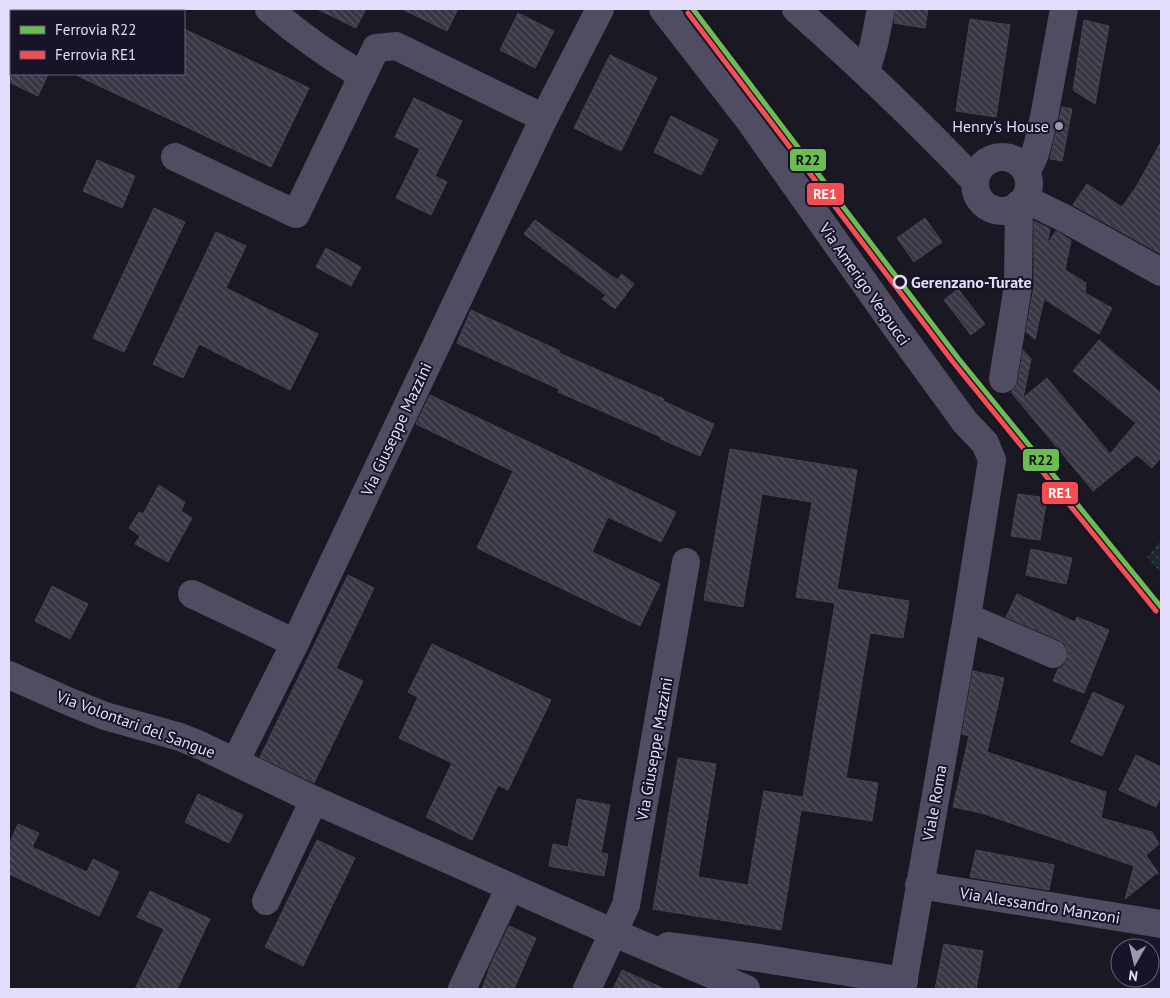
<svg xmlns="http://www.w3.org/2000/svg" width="1170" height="998" viewBox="0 0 1170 998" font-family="'PT Sans',sans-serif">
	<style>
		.grass { fill: url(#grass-dots) }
		.building { fill: url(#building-back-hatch); stroke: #484354 }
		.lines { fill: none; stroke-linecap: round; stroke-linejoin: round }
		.minor { stroke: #504d62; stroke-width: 28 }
		.rail-1-casing { stroke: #181327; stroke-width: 9 }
		.rail-2-casing { stroke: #181327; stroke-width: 9 }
		.rail-1 { stroke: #69bd51; stroke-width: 5 }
		.rail-2 { stroke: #f44e52; stroke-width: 5 }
		.poi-dot { fill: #9d97af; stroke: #181327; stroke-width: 2 }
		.stop-dot { fill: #181327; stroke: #e3dcfb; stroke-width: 2.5 }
		.labels { text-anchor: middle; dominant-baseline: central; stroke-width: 4; stroke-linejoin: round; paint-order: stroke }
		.poi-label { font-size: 16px; fill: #e3dcfb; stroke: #181327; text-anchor: end }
		.stop-label { font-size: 16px; font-weight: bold; fill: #e3dcfb; stroke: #181327; text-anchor: start }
		.street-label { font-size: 16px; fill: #e3dcfb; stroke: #181327 }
		.line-badge { stroke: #181327; stroke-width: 2 }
		.badge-label { font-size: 14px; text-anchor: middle; font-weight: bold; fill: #fff }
		.pale-badge-label { font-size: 14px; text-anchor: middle; font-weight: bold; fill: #111 }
	</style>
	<defs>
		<pattern id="grass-dots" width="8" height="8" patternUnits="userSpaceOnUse" patternTransform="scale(1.25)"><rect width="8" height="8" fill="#172b2e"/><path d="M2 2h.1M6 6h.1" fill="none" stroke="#39494d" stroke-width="1.8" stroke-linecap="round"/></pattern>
		<pattern id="building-back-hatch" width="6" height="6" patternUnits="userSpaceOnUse" patternTransform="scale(1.25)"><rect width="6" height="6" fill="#3a3643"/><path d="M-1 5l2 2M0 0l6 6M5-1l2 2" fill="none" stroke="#56525f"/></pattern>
	</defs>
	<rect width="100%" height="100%" fill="#1a1822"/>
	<path class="grass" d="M1161,540v33l-14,-16z"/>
	<path class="building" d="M317,9h49l-10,19z
		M402,9h56l-11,22z
		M896,9h32l-3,19 -31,-5z
		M518,13l36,18 -19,37 -35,-18z
		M970,19l40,6 -14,92 -40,-6z
		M1084,20l25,6 -14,78 -22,-14z
		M184,29l125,59 -38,79 -197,-93h110z
		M610,55l47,23 -36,73 -47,-23z
		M9,74h39l-10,22 -29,-14z
		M414,98l48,23 -27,55 12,6 -16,33 -35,-17 24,-49 -25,-12z
		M1062,107l10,2 -10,52 -12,-2z
		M671,116l47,24 -17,35 -47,-23z
		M1161,142v112l-88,-49 14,-21 35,23 14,-20z
		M97,160l38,16 -13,32 -39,-17z
		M154,208l31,14 -61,130 -31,-14z
		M925,218l17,24 -28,20 -17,-24z
		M535,220l82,60 5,-6 12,10 -19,25 -13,-10 4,-4 -82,-61z
		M1034,221l16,8 -3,15 9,-13 15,9 -6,30 21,13 -1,10 27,15 -13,26 -55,-35 -9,40 -9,-7 8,-46z
		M216,232l30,14 -20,42 92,46 -28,56 -91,-46 -16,34 -30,-14z
		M326,248l35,19 -10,19 -35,-19z
		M958,289l27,35 -14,11 -27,-35z
		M471,310l89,41 -1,2 105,46 -1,2 51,23 -14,32 -39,-17v-2l-103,-45 1,-3 -102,-46z
		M1099,340l62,53v64l-9,11 -15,-13 -44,36 -82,-99 4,-4 3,-6 5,-32 8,9 -8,39 24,-20 63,76 26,-31 -63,-52z
		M430,395l246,117 -15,30 -53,-25 -16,35 68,32 -20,42 -163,-78 36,-77 -97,-47z
		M730,449l127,21 -20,119 72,12 -6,37 -33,-5 -24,145 32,5 -6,38 -71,-11 -20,120 -128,-21 25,-151 38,6 -18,113 50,8 16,-94 39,6 32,-194 -39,-6 16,-95 -50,-8 -19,113 -39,-7z
		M159,485l26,17 -4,9 11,7 -24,44 -33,-18 5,-8 -11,-8 10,-16 4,2z
		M1018,494l29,4 -7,42 -29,-4z
		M1031,549l41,9 -6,26 -40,-9z
		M348,575l26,13 -38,80 27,13 -49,102 -54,-26z
		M52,586l36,18 -18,35 -35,-18z
		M1017,594l58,28 2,-5 32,13 -25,63 -31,-12 5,-12 5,-3 4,-6 1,-8 -3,-8 -6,-4 -53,-23z
		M432,644l119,56 -43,90 -10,-5 -26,55 -46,-23 26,-54 -53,-25 19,-41 -10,-5z
		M973,671l31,7 -17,74 119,40 -5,26 51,14 7,12 -13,11 13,19 -2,-1 -32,26 9,-33 -152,-53 -29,-6 16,-71 -7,-2z
		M1093,692l31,14 -22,50 -31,-14z
		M1136,755l25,12v29l-5,11 -37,-17z
		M198,794l45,21 -14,28 -44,-21z
		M577,799l33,6 -9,48 7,1 -4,22 -55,-10 4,-22 15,3z
		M18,824l21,9 -7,14 55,25 6,-13 26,13 -20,44 -90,-42v-29z
		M317,840l38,18 -52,108 -38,-19z
		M976,850l78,15 -5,25 -79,-13z
		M150,891l60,28 -33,70h-42l29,-60 -27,-12z
		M509,926l27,12 -22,51h-32l9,-25z
		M944,944l39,7 -7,38h-41z
		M622,970l43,19h-52z"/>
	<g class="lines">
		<path class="minor" d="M269,9c29,25 60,47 94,67
			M663,9l86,111 146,206 70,96 20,21 7,17 -25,157 -65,372
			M796,9c62,55 122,112 179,172
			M9,22l2,-4
			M866,72l8,-28 7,-35
			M975 184a27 27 0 1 1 54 0a27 27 0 1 1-54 0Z
			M175,157l121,57 80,-166 20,-2 148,72
			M1026,171c12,-17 13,-35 18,-54l20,-108
			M1025,199l39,19 97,54
			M1003,379l15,-93 1,-82
			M192,594l103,49
			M967,617l86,37
			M9,675l61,27 35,14 75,21 22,9 112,54 300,133 132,56
			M235,762l60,-119 249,-525 56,-109
			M919,885l242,39
			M266,901l48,-101
			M668,946l91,12 145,23
			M462,989l48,-102
			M587,989l39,-84 60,-343"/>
		<g class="rail-1-casing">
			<path id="rail-1" d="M693,9l265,349 203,249"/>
		</g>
		<g class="rail-2-casing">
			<path id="rail-2" d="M688,13l265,349 203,249"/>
		</g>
		<use href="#rail-1" class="rail-1"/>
		<use href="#rail-2" class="rail-2"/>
	</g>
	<circle class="poi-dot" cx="1059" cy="126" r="5"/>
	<circle class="stop-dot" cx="900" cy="282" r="6"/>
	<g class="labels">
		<g class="poi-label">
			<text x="1049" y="126">Henry's House</text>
		</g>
		<g class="stop-label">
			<text x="911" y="282">Gerenzano-Turate</text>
		</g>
		<g class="street-label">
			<text transform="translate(865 284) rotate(55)">Via Amerigo Vespucci</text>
			<text transform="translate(396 429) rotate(-65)">Via Giuseppe Mazzini</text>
			<text transform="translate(136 724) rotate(20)">Via Volontari del Sangue</text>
			<text transform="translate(654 749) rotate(-80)">Via Giuseppe Mazzini</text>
			<text transform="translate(934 803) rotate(-80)">Viale Roma</text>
			<text transform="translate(1040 905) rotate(9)">Via Alessandro Manzoni</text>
		</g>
	</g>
	<g class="line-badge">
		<rect x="789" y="148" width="38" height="24" rx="5" fill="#69bd51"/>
		<rect x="806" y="182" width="39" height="24" rx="5" fill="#f44e52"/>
		<rect x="1022" y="448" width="38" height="24" rx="5" fill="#69bd51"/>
		<rect x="1041" y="481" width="38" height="24" rx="5" fill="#f44e52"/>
	</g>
	<g class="badge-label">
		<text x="825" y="199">RE1</text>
		<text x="1060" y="498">RE1</text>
	</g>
	<g class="pale-badge-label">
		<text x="808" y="165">R22</text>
		<text x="1041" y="465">R22</text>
	</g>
	<rect width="1170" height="998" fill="none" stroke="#e3dcfb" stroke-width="20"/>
	<rect x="10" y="10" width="175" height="65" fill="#181327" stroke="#69637c"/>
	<rect x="20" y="26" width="25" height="8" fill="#69bd51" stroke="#69637c"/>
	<text x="55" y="35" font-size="15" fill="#e3dcfb">Ferrovia R22</text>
	<rect x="20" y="51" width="25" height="8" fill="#f44e52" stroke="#69637c"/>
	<text x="55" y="60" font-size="15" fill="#e3dcfb">Ferrovia RE1</text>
	<g transform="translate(1135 963) rotate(188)"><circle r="24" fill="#181327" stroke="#69637c"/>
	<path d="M0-4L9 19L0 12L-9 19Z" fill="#9d97af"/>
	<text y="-8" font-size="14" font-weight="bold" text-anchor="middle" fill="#e3dcfb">N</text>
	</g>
</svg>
